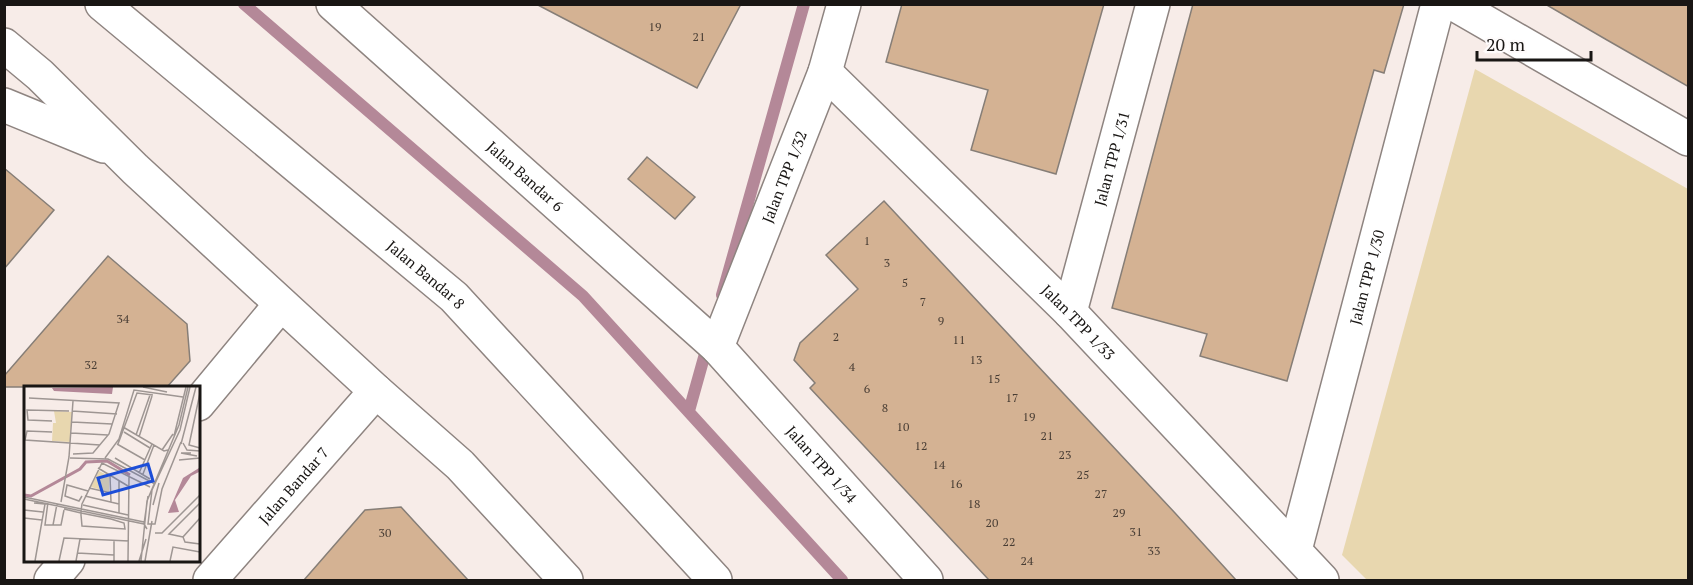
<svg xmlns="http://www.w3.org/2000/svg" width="1693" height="585" viewBox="0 0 1693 585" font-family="'PT Serif',serif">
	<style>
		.green { fill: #e8d7af }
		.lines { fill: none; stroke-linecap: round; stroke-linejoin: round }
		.stream { stroke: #b48898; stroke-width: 12 }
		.building { fill: #d4b293; stroke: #867e77; stroke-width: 1.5 }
		.minor-casing { stroke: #8e8480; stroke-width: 36 }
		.minor { stroke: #fff; stroke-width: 33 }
		.labels { text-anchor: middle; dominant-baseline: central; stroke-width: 5; stroke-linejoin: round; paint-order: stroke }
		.number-label { font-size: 12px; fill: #483d34 }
		.street-label { font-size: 15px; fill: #191614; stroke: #fefbfb }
		.inset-river { fill: none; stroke: #b48898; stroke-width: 3 }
		.inset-road { fill: none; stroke: #9e9693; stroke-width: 1.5 }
		.view { fill: #1d4ed8; fill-opacity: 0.15; stroke: #1d4ed8; stroke-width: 3 }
		.inset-edge { fill: none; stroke: #191614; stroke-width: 3 }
	</style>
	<rect width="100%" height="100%" fill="#f7ece8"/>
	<path class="green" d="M1475,69l213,120v391h-321l-25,-25z"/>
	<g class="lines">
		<path class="stream" d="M244,4l339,292 259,284
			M722,295l82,-291
			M689,411l19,-68"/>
	</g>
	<path class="building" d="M536,4h205l-44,84z
		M902,4h202l-48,170 -85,-24 17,-60 -102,-28z
		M1193,4h211l-20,69 -10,-3 -87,311 -87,-25 7,-22 -95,-26z
		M1545,4h144v83l-82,-47z
		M647,157l48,40 -20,22 -47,-40z
		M4,168l50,42 -50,59z
		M884,201l291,312 61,67h-247l-179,-192 5,-5 -21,-23 6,-17 58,-54 -32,-34z
		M108,256l79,68 3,37 -23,26h-163v-11z
		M401,507l67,73h-164l61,-70z"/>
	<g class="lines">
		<g class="minor-casing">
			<g id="minor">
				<path id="s1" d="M102,4l352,293 261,283"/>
				<path id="s2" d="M333,4l384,343 209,233"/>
				<path d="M1454,4l234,135"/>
				<path d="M4,45l36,30 95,94 241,222 84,74 106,115"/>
				<path id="s3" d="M825,72l245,240 252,268"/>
				<path d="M4,105l100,41"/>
				<path id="s4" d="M1070,312l83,-308"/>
				<path id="s5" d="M717,347l108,-275 19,-68"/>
				<path d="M198,404l83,-100"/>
				<path id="s6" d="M1295,550l143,-546"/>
				<path d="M51,580l17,-20"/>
				<path id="s7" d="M210,580l166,-189"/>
			</g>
		</g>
		<use href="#minor" class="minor"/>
	</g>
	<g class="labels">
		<g class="number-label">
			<text x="655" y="26">19</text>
			<text x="699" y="36">21</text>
			<text x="867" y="240">1</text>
			<text x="887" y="262">3</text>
			<text x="905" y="282">5</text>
			<text x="923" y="301">7</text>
			<text x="123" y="318">34</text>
			<text x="941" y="320">9</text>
			<text x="836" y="336">2</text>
			<text x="959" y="339">11</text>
			<text x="976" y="359">13</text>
			<text x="91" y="364">32</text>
			<text x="852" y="366">4</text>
			<text x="994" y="378">15</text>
			<text x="867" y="388">6</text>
			<text x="1012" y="397">17</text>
			<text x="885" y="407">8</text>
			<text x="1029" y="416">19</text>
			<text x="903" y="426">10</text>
			<text x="1047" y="435">21</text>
			<text x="921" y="445">12</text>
			<text x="1065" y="454">23</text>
			<text x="939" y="464">14</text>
			<text x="1083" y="474">25</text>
			<text x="956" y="483">16</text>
			<text x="1101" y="493">27</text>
			<text x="974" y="503">18</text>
			<text x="1119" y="512">29</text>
			<text x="992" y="522">20</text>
			<text x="1136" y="531">31</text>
			<text x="385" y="532">30</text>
			<text x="1009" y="541">22</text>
			<text x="1154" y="550">33</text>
			<text x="1027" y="560">24</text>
		</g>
		<g class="street-label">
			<text stroke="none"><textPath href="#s4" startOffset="159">Jalan TPP 1/31</textPath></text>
			<text stroke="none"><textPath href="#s2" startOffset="258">Jalan Bandar 6</textPath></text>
			<text stroke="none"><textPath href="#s5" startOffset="183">Jalan TPP 1/32</textPath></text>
			<text stroke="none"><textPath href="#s1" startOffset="422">Jalan Bandar 8</textPath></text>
			<text stroke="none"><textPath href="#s6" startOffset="282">Jalan TPP 1/30</textPath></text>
			<text stroke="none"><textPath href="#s3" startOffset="356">Jalan TPP 1/33</textPath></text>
			<text stroke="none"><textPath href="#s2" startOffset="672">Jalan TPP 1/34</textPath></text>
			<text stroke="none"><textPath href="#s7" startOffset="126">Jalan Bandar 7</textPath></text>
		</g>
	</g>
	<g transform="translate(24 386)">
		<rect width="176" height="176" fill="#f7ece8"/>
		<path d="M30,25l18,1 -2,30 -18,-1 1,-18h3zM75,85l10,5v16l-18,-5z" fill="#e8d7af"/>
		<path d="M89,1l-1,7 -58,-3 -2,-3zM175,82v4l-8,4 -16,24 4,12 -11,1 15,-35z" fill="#b48898"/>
		<path class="inset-river" d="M0,109l7,1 49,-27 6,-7 21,-1 23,14"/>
		<path class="inset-road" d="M119,1l24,5M176,7l-11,52 11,3M5,12l90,5 -10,31 -16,19 -20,1M48,25l45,3M28,35l-24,-1 -1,-10 42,1M48,36l40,2M99,41l41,24 4,-1M28,46l-25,-1 -2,9 75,5M100,46l26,16M47,47l37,2M112,49l14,-40M150,50l12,-49M115,51l13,-41M157,56l-19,47 -7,35h-7l4,-34 28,-60 10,-43M159,57l4,7 13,1M93,58l28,16M94,58l19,-51 16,2M157,58l15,-57M138,64l11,-16M167,67h-10l16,3M46,72l38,1 47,25M81,72l14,-19 15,-49 49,7M91,72l35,21M155,74l21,-2M74,82l30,18M115,87l13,-29M119,88l11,-29M86,90l1,26M95,95v32M65,102l22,5M58,110l-3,5 -14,-5 2,-11 21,6M61,110l34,8M0,111l120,25M0,113l120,25M24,116l-3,23h16l3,-15M37,116l8,-45 4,-56M10,117l11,1 -10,57M59,119l45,10M129,119l6,-22M40,123l17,4 30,6 13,4 1,6 -43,-3 -1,-11v-4l1,-7 20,-41 48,24M0,124l19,2M0,132l18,2M176,132l-17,19 2,5 15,2M29,139l4,-21M123,143l-3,-5 4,-28M131,147h7l38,-38M159,151l-14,-3 31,-31M90,154v21M53,167l37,2M35,175l5,-23 65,3M52,175l4,-22M104,175l1,-84M115,175l7,-22M117,175l6,-60 32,-76 9,-38M121,175l7,-40M146,175l3,-14 27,5"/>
		<path class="view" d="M124,78l5,17 -50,14 -5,-17z"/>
		<rect width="176" height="176" class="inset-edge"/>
	</g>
	<rect width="1693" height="585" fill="none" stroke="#191614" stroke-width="12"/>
	<path d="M1477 51v9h114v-9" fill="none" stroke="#191614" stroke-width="3"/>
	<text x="1486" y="51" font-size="18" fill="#191614" stroke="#fefbfb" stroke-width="4.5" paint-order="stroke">20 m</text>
</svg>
